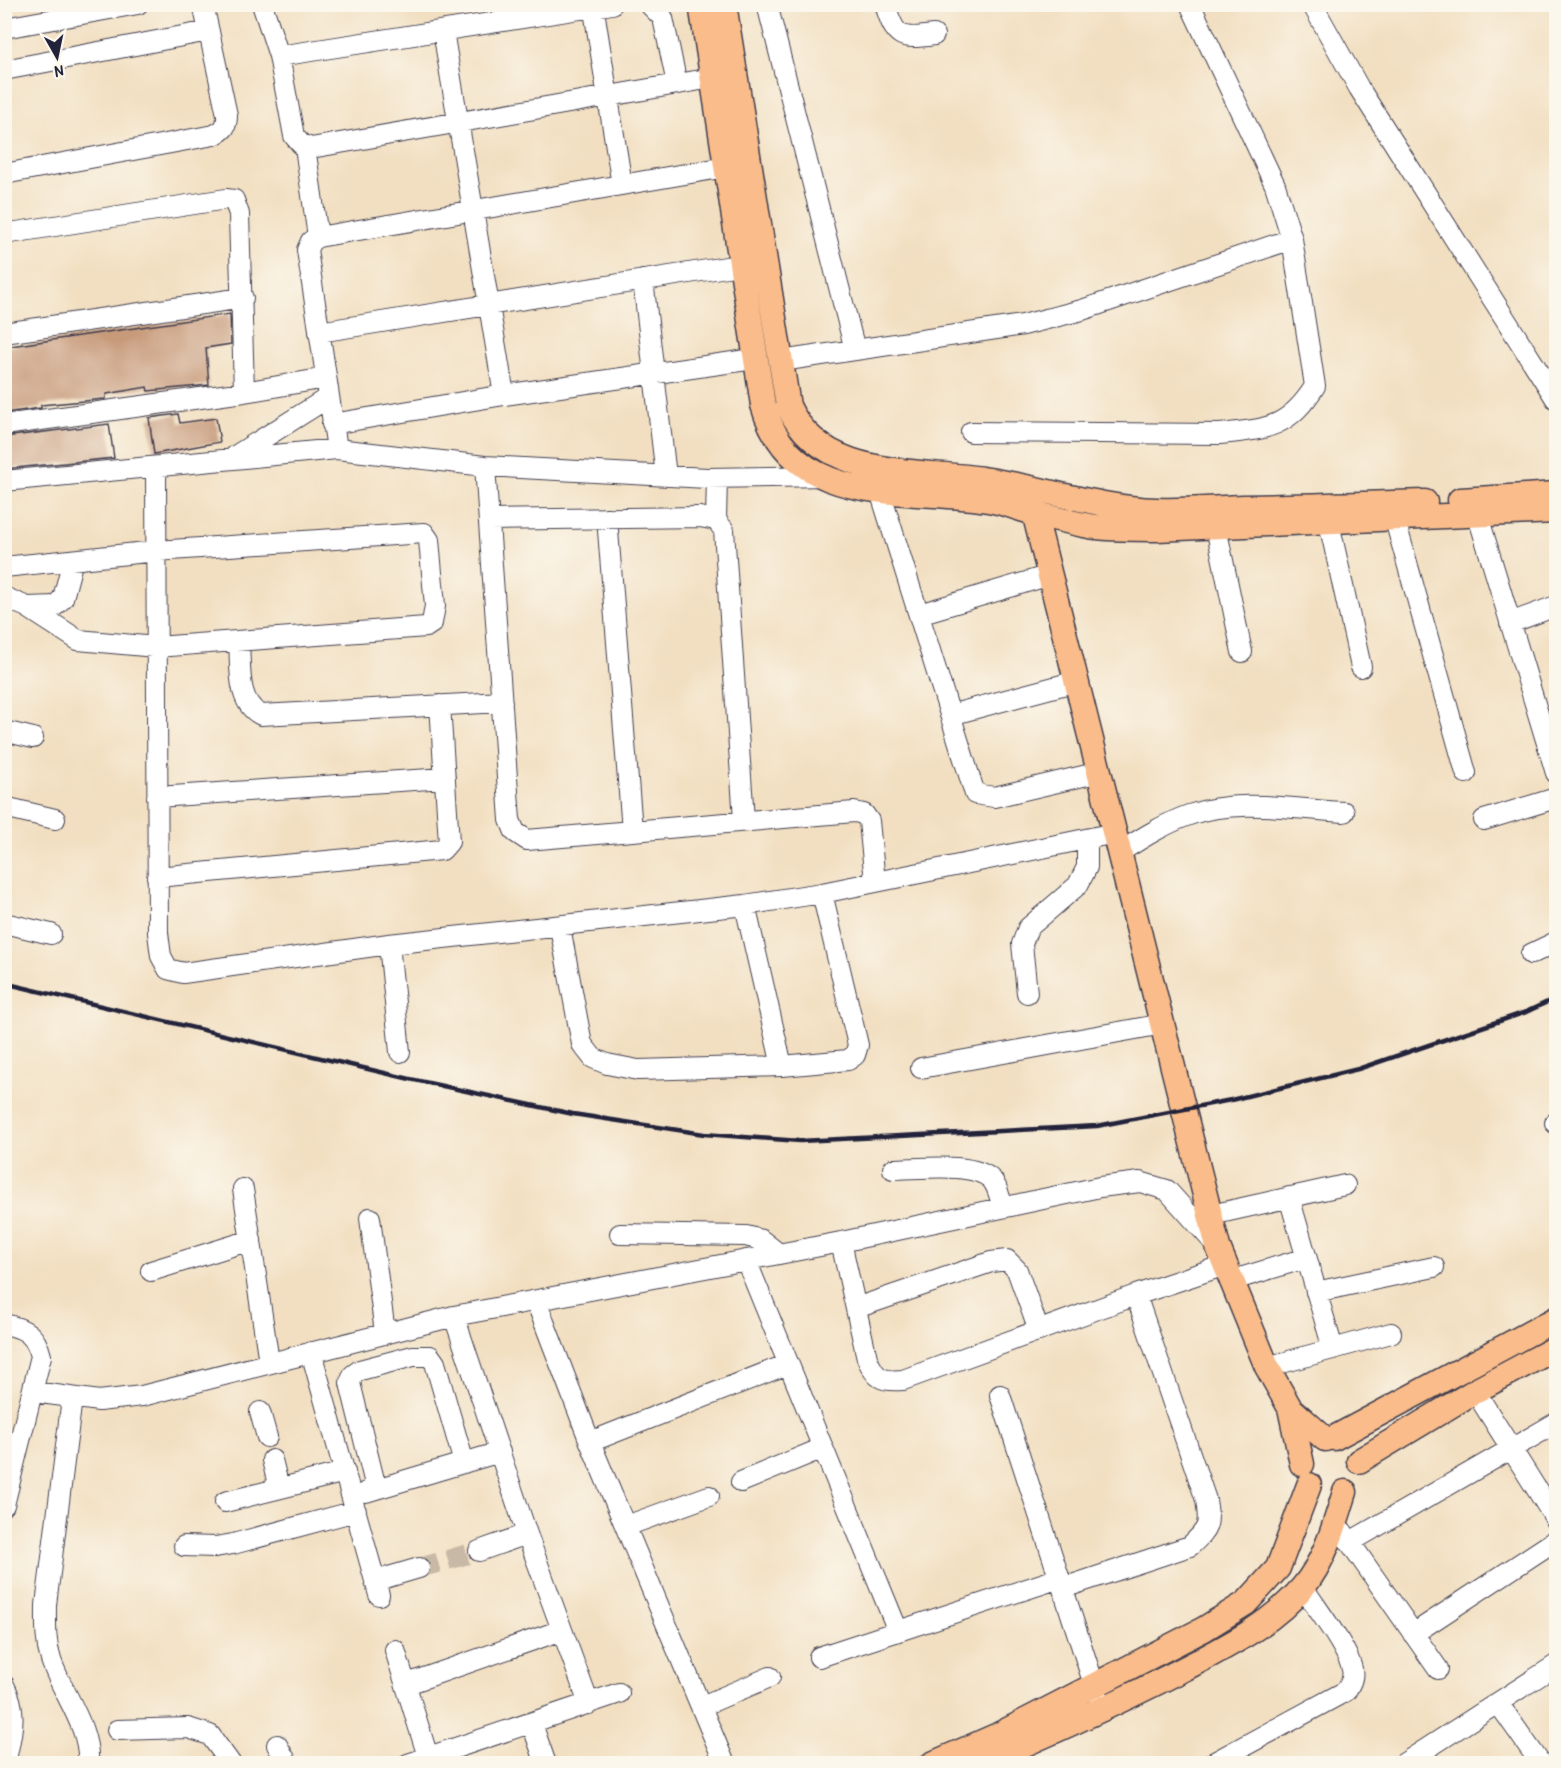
<svg xmlns="http://www.w3.org/2000/svg" width="1561" height="1768" viewBox="0 0 1561 1768" font-family="'Patrick Hand',sans-serif">
	<style>
		.building { fill: #c79a7a }
		.lines { fill: none; stroke-linecap: round; stroke-linejoin: round }
		.minor-tunnel { stroke: #c8b9a6; stroke-width: 20; stroke-dasharray: 20 10; stroke-linecap: butt }
		.minor-casing { stroke: #413e4f; stroke-width: 22 }
		.major-casing { stroke: #413e4f; stroke-width: 27 }
		.minor { stroke: #fff; stroke-width: 20 }
		.major { stroke: #f9bc8a; stroke-width: 24 }
		.rail { stroke: #22223b; stroke-width: 4.5 }
	</style>
	<rect width="100%" height="100%" fill="#fbf7ec"/>
	<filter id="ink" filterUnits="userSpaceOnUse"><feTurbulence type="fractalNoise" baseFrequency=".0167" numOctaves="2"/><feDisplacementMap in="SourceGraphic" scale="12" xChannelSelector="R" yChannelSelector="G"/><feConvolveMatrix kernelMatrix="1 2 1 2 8 2 1 2 1" color-interpolation-filters="sRGB"/></filter>
	<filter id="wash" filterUnits="userSpaceOnUse"><feTurbulence type="fractalNoise" baseFrequency=".008" numOctaves="4" result="noise"/><feDisplacementMap in="SourceGraphic" scale="24" xChannelSelector="R" yChannelSelector="G"/><feGaussianBlur stdDeviation="1.35" result="paint"/><feColorMatrix in="noise" values="0 0 0 0 0 0 0 0 0 0 0 0 0 0 0 0 0 1.4 0 .05"/><feComposite in="paint" operator="in"/></filter>
	<g filter="url(#wash)">
		<rect width="100%" height="100%" fill="#f2dfc1"/>
		<g id="blocks">
			<path class="building" d="M230,314l1,30 -25,4 3,37 -61,6 -1,-4 -40,7 -2,5 -64,6v3l-37,5v-31l3,-1 -3,-34z
				M178,414l2,9 36,-5 4,24 -66,12 -5,-36z
				M109,424l5,34 -110,11v-32z"/>
		</g>
	</g>
	<g filter="url(#ink)">
		<use href="#blocks" fill-opacity="0" stroke="#413e4f" stroke-width="1.5"/>
		<g class="lines">
			<path class="minor-tunnel" d="M419,1568l60,-17"/>
			<g class="minor-casing">
				<path id="minor" d="M262,4l17,52 15,80 7,8 10,4 401,-70
					M593,4l29,181
					M649,4l14,14 14,66
					M767,4l88,346
					M885,4c10,34 15,36 49,31
					M1312,4l47,84 197,311
					M4,28l134,-24
					M443,31l61,364
					M279,56l333,-52
					M4,70l205,-39
					M301,144l4,3 13,90
					M4,174l210,-39c10,-5 13,-8 13,-20l-24,-111
					M4,234l222,-35 8,1 5,14 5,178
					M643,280l23,196
					M319,332l420,-67
					M4,333l239,-35
					M781,361l242,-36 59,-15 210,-71
					M332,424l172,-29 250,-36
					M4,425l240,-33 82,-14
					M971,432l249,2c47,-5 69,-6 95,-48l-23,-147 -17,-54 -85,-181
					M337,449l-30,-199 4,-9 7,-4 408,-70
					M235,456l94,-59
					M485,466l25,354 5,12 12,8 327,-28 10,2 5,7 6,61
					M156,468l2,465 3,23 7,13 15,4 206,-29 356,-39 77,-12 293,-60
					M4,481l333,-32 148,17 222,12 120,-2
					M880,491l95,303 19,3 106,-25
					M1478,516l78,257
					M607,518l25,312
					M490,520l210,-3 16,3 8,10 20,290
					M716,520l1,-42
					M1395,520l71,253
					M1329,523l32,144
					M1216,527l26,125
					M4,567l152,-16 268,-18 5,7 6,66 -3,17 -6,4 -270,20 -78,-7 -51,-33
					M4,597l23,10 28,-1 8,-8 10,-38
					M919,614l131,-39
					M1510,623l46,-17
					M239,641c2,25 -3,61 22,74l241,-13
					M950,715l127,-34
					M4,731l29,7
					M157,797l288,-19
					M4,807l51,12
					M1484,820l72,-22
					M1120,852c22,-14 44,-28 69,-37 47,-17 105,-6 155,-3
					M157,877l285,-27 7,-8 -9,-137
					M745,905l37,161
					M4,923l47,11
					M560,927l22,117 11,14 14,6 31,6 144,-4 66,-6 7,-5 3,-10 -36,-152
					M389,944l11,108
					M1531,954l25,-12
					M1027,993l-5,-49 6,-16 50,-43 9,-18v-28
					M921,1068l242,-44
					M1555,1123h1
					M893,1169c25,0 81,-8 99,11 6,7 8,19 11,27
					M243,1189l26,173
					M1289,1197l44,152
					M1211,1215l134,-30
					M370,1218l15,115
					M620,1234l126,2 15,4 18,14
					M841,1242l26,116c8,20 14,24 36,22l233,-85 89,-30
					M746,1260l152,371
					M151,1271l100,-31
					M1230,1281l76,-23
					M1316,1292l118,-25
					M536,1301l54,141 135,322
					M856,1308l135,-46 16,-2 10,10 22,61
					M454,1316l73,218 62,170
					M4,1324c21,4 32,11 37,32l-37,149
					M311,1352l68,243
					M1267,1367l124,-34
					M1475,1391l81,129
					M34,1392l65,9 43,-5 312,-80 387,-74 259,-55 40,-5 27,8 51,57
					M1000,1395l98,302
					M72,1398l-26,207c0,19 -1,36 5,55 11,33 40,68 37,104
					M260,1412l7,25
					M590,1442l198,-78
					M272,1460l7,28
					M741,1482l82,-34
					M376,1488l-26,-105 3,-8 7,-5 53,-14h17l5,7 29,100
					M366,1492l134,-40
					M225,1502l120,-30
					M626,1526l83,-30
					M1342,1531l96,138
					M1350,1542l206,-119
					M184,1546l31,1 18,-3 123,-33
					M479,1551l48,-17
					M375,1581l44,-13
					M1063,1588l127,-42c19,-18 20,-20 16,-46l-70,-205
					M1413,1634l143,-94
					M395,1650l33,107
					M819,1657l241,-79
					M407,1684l155,-54
					M4,1685c15,28 7,50 1,79
					M1498,1703l43,61
					M702,1706l68,-29
					M532,1724l14,40
					M117,1730l71,-2 22,7 21,29
					M277,1745l11,19
					M408,1764l211,-71
					M1211,1764l135,-73c4,-7 8,-13 6,-22 -5,-22 -36,-61 -49,-82
					M1403,1764l153,-99"/>
			</g>
			<g class="major-casing">
				<path id="major" d="M701,4l62,401c30,104 141,82 225,95 14,2 29,8 43,12 19,6 39,10 58,14 22,4 46,2 68,3l399,-18
					M724,4l64,402c34,74 128,63 195,73 58,8 114,29 174,31 28,1 58,-2 86,-3 61,-1 122,-3 182,-5
					M1031,500l187,747 49,120 23,41 12,56
					M1460,500l96,-6
					M1290,1408l35,31
					M1334,1438l222,-119
					M1359,1461l116,-70 81,-43
					M932,1764l66,-29 97,-50 109,-56 42,-26 32,-35 31,-83
					M979,1764c68,-29 134,-59 199,-92 44,-23 92,-46 125,-85 22,-26 32,-63 42,-95"/>
			</g>
			<use href="#minor" class="minor"/>
			<use href="#major" class="major"/>
			<path class="rail" d="M4,983l406,96 163,35 131,20 96,7 297,-15 134,-26 127,-31 168,-57 30,-14"/>
		</g>
	</g>
	<rect width="1561" height="1768" fill="none" stroke="#fbf7ec" stroke-width="24"/>
	<g transform="translate(57 57) rotate(171)" stroke="#fbf7ec" stroke-width="4.5" paint-order="stroke">
	<path d="M0-4.5L10 22L0 15L-10 22Z" fill="#22223b"/>
	<text y="-9" font-size="16" font-weight="bold" text-anchor="middle" fill="#22223b">N</text>
	</g>
</svg>
